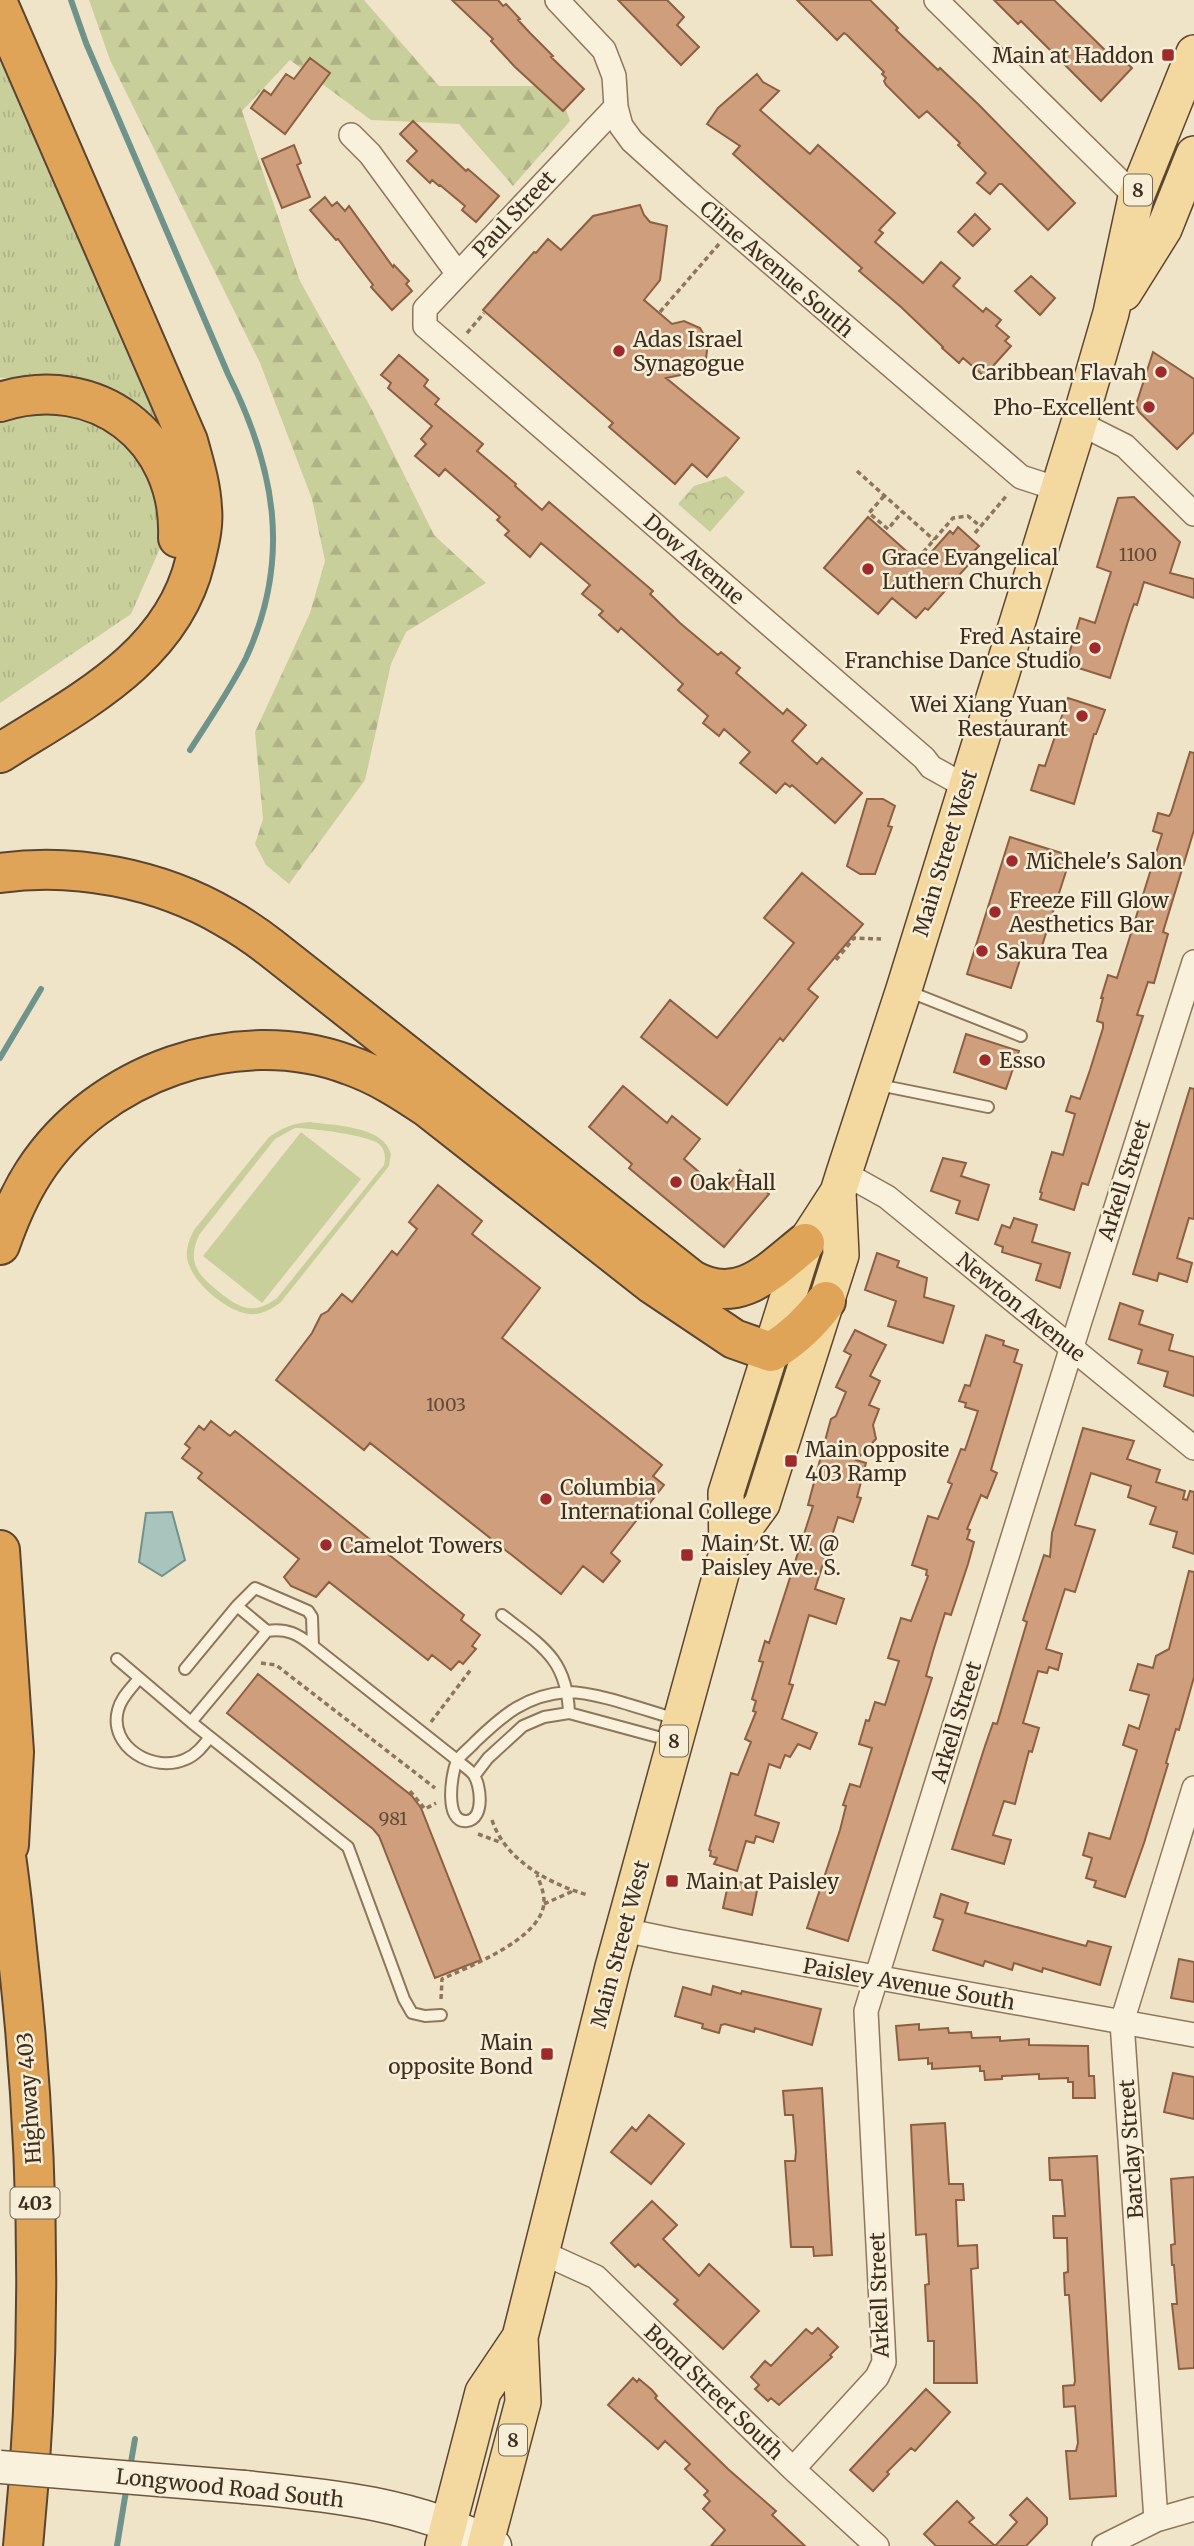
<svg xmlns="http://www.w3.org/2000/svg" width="1194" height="2546" viewBox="0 0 1194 2546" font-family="Merriweather,serif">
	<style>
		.grass { fill: url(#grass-tufts) }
		.forest { fill: url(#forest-firs) }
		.park { fill: url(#park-crowns) }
		.pitch { fill: #c9cf9b; fill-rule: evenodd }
		.water { fill: #a9c4bc; stroke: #6f938a; stroke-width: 2 }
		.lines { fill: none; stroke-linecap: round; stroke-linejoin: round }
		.stream { stroke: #6f938a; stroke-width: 6 }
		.building { fill: #cf9f7d; stroke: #8d5f41; stroke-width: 2 }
		.lane-casing { stroke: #8d765c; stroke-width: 14 }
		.street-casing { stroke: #8d765c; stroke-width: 26 }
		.secondary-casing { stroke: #6f573f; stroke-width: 35 }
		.primary-casing { stroke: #5b4430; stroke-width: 38 }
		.highway-casing { stroke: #5b4430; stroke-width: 42 }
		.path { stroke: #8d765c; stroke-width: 3.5; stroke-dasharray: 5 3.5; stroke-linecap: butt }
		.lane { stroke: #faf1dc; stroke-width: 10 }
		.street { stroke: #faf1dc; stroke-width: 23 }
		.secondary { stroke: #faf1dc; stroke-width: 32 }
		.primary { stroke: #f3d9a0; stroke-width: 35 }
		.highway { stroke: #e0a458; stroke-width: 38 }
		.secondary-bridge-casing { stroke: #6f573f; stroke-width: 35; stroke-linecap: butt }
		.secondary-bridge { stroke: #faf1dc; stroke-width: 32 }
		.poi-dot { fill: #9e2a2b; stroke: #f7eed8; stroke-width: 2.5 }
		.labels { text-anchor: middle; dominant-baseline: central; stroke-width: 5; stroke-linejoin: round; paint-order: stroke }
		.number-label { font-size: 18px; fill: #624a37 }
		.shield { fill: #f7eed8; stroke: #756857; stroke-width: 2 }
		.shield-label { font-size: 19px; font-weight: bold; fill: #3d2e20 }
		.poi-label { font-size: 21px; fill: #3d2e20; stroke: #f7eed8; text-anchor: start }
		.street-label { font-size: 21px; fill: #3d2e20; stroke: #f7eed8 }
	</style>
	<defs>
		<pattern id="grass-tufts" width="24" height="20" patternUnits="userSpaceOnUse" patternTransform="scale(1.75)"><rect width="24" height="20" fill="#c9cf9b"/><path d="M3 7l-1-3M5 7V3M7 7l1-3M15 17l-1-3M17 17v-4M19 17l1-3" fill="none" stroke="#aeb285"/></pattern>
		<pattern id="forest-firs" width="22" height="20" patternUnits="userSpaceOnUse" patternTransform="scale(1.75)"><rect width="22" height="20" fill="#c9cf9b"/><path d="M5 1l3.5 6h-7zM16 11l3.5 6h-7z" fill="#aeb285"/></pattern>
		<pattern id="park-crowns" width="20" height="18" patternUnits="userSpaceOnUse" patternTransform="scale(1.75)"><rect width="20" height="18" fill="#c9cf9b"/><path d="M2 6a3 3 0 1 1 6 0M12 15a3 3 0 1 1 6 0" fill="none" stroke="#aeb285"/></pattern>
	</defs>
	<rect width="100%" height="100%" fill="#f0e4c8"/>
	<path class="grass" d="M0,26l166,414 -22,-23 -73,-40 -71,1z
		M76,410l46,22 23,27 24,69 -38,86 -131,89v-287z"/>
	<path class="forest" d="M89,0h275l75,86h119l12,35 -57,65 -54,-62 -88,-4 -81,-60 -48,51 58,170 71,127 63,127 52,48 -80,49 -15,32 -26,116 -76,104 -23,-19 -11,-21 8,-25 -8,-87 55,-119 15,-52 -13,-62 -52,-136 -150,-303z"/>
	<path class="park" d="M726,476l19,16 -35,40 -32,-28 16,-18z"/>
	<path class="pitch" d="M310,1122c24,4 73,3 81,32l-2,12 -108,136c-8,6 -16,11 -25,12 -25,3 -67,-33 -69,-57 -1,-10 3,-19 7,-27l75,-93c13,-9 24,-14 41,-15zM295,1128c15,0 73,7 84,16 6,5 7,14 5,21l-107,133c-24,18 -38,10 -59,-7 -21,-17 -31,-29 -19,-56l76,-96z
		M301,1132l60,47 -99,124 -59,-47z"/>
	<path class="water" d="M172,1512l13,48 -23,16 -23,-14 7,-49z"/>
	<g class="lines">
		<path class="stream" d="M71,0l15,43 142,331c47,94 64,184 18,284 -16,32 -37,62 -56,92
			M0,1058l41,-69
			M130,2468l5,-29
			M117,2546l10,-61"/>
	</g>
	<path class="building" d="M452,0h46l5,6 3,-2 14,15 -2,1 12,13 23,23 -2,1 33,32 -21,22 -48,-44 -24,-26 2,-2z
		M618,0h49l17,17 -7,8 22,22 -18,18z
		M797,0h73l28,28 -2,2 42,40 2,-2 39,37 96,98 -27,27 -46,-46h-3l-9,10 -13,-11 9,-10 -28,-28 2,-2 -33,-32 -8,7 -33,-33 -2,-4 2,-3 -4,-4 2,-2 -37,-37 -3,-2 -7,7z
		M994,0h60l57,56 4,-4 17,16 -31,33 -80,-80 -3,3z
		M310,58l20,15 -45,61 -34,-26 13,-18 7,5 15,-21 8,5z
		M757,74l6,8 16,9 -19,19 50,44 8,-9 77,68 -16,17 4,3 -8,9 48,41 18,-21 19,16 -7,8 30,26 3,-4 15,12 -5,6 13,11 -4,4 6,5 -27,30 -21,-18 -4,5 -17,-15 1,-1 -42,-40 -42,-36 3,-3 -129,-114 7,-8 -33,-22 11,-16z
		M413,121l53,50 2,-2 31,27 -23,26 -14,-12 3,-4 -25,-21 -1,1 -7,-6 -2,3 -23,-22 10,-10 -17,-17z
		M294,145l7,18 -4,2 13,32 -28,11 -20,-49z
		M325,197l7,9 5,-4 8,9 4,-5 44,61 1,-2 15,16 -3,3 6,7 -20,19 -21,-23 2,-2 -35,-46 -2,1 -26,-30z
		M640,205l4,10 6,7 17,4 -7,54 -16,20 28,24 12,-3 16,7 8,14 -2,17 -11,13 -29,6 73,60 -32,39 -15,-13 -17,20 -66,-57 4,-4 -130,-113 51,-58 2,1 12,-14 13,11 32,-34z
		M975,214l15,15 -17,17 -15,-14z
		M1031,276l24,22 -15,17 -25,-24z
		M1153,352l41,27v53l-17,17 -38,-37 -3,-7z
		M399,355l29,25 -4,6 15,13 -4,5 48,40 -6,7 39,33 -1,2 27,24 7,-8 104,89 -3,3 30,29 38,32 3,-3 19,16 -4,5 47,41 4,-5 19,16 -14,16 25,23 5,-6 40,35 -27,30 -43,-38 -2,2 -5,-4 -9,10 -36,-30 10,-11 -26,-23 -5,7 -16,-13 5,-7 -30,-26 5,-6 -62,-56 -3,4 -19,-17 4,-4 -21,-17 8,-9 -49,-42 -11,14 -25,-22 4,-4 -12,-11 3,-3 -55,-48 -6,7 -24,-20 11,-12 -5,-5 11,-13 -44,-38 3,-5 -10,-8z
		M1134,497l46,45 -10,31 24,6v19l-50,-16 -7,23 -3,-1 -4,11 -20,63 -44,-14 14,-46 15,5 16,-51 -14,-5 21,-69z
		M868,517l53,47 29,-33 3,3 5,-7 21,19 -5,5 4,3 -50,56 -3,-2 -9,10 -24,-20 -14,16 -54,-46z
		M1068,698l37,12 -9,24h-2l-20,70 -43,-14 8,-25 6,1z
		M1190,752l4,1v77l-31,102 5,2 -14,49 -6,-1 -11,33 6,1 -55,169 -6,-2 -8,27 -34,-11 2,-6 -2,-1 12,-40 11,3 12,-41 -9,-3 5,-15 9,3 10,-29 13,-42v-5l-6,-2 6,-23h-2l7,-23 9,3 45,-144 -9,-3 5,-18 11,3 2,-3z
		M867,799h16l12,7 -7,20 4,1 -17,47h-15l-13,-8z
		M1010,837l61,19 -31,96 -16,-5 -13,41 -44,-14z
		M802,873l61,51 -55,65 10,8 -35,44 -3,-3 -53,67 -86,-68 29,-37 47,38 77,-95 -30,-25z
		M966,1034l53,17 -13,38 -52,-17z
		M623,1086l44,37 5,-7 28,23 -16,20 38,33 18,-22 29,24 -45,53 -95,-79 3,-4 -43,-37z
		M1190,1088l4,1v130l-5,-1 -12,40 15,5 -5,19 -28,-9 -2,8 -24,-7z
		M943,1158l23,5 -5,13 28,9 -11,35 -22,-7 4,-12 -29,-10z
		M438,1185l44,36 -10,13 68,54 -38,50 160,127 -9,11 11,9 -53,68 9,8 -17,21 -20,-16 -22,28 -191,-151 -6,7 -88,-70 36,-47 9,-18 7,-4 14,-17 10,8 40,-51 5,4 20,-26 -8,-7z
		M1014,1218l23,7 -5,17 38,11 -10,35 -24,-8 5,-16 -39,-12 1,-5 -8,-3 7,-19 8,3z
		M877,1253l22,8 -2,6 30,11 -3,19 30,9 -11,37 -55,-17 8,-25 -31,-11z
		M1120,1303l23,8 -4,13 34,11 -4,15 25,7v39l-30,-10 4,-14 -30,-9 4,-13 -33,-11z
		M855,1330l31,15 -16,31 10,5 -11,24 10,4 -6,16 3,14 -20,21 10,3 -9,34 4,1 -8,24 -15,-5 -23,72 29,10 -8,25 -27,-9 -20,69 4,1 -11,34 35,14 -7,16 -12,-5 -8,13 -5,-2 -5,13 -11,-4 -14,51 24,8 -6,19 -17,-6 -2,7 -8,-2 -9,30 -23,-7 3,-6 -7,-2 1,-5 -2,-1 22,-77 7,2 13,-33 -6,-3 11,-27 -3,-1 3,-10 -4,-2 11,-37 -4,-1 6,-20 4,2 44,-137 -5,-1 21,-79 2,-7 5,-3 10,-24 -10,-5 15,-32 -7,-4z
		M986,1335l18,6 -1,4 15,5 -4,12 8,3 -31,105 6,3 -10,25 -6,-3 -14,34 3,1 -3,9 7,3 -6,22 -17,51 -6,-2 -11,35 -8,28 6,2 -84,263 -41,-13 33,-98 6,-24 -3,-1 7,-21 10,3 12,-39 -13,-4 7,-24 3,1 6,-19 10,3 14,-44 -11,-3 13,-40 10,3 17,-45 -2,-1 1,-5 -15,-5 16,-49 10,3 14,-35 -4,-2 13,-33 4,1 13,-39 -13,-4 1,-4 -7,-2 6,-16 5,1z
		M211,1421l19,15 5,-5 229,184 -3,5 19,15 -8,11 4,3 -13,15 -4,-3 -8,9 -19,-15 -4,5 -99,-78 -13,15 -25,-11 -7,-9 15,-18 -101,-81 4,-5 -20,-15 8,-10 -5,-4 14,-18 5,4z
		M1083,1428l51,13 -7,18 33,11 -4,12 29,9 -2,8 4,1 3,-9 4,1v62l-21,-7 4,-15 -27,-8 6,-17 -28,-10 3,-11 -40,-13 -16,52 20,5 -20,62 -10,-3 -19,60 16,5 -4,16 -9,-3 -2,6 -9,-2 -15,52 16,5 -7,24 -3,-1 -14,53 -11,-3 -11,34 18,5 -7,24 -52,-15 33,-103 8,-23 4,1 30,-102 -4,-2 21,-65 6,2 2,-24z
		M1189,1571l5,1v105l-15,53 -3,-1 -10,34 2,1 -24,79 -19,54 -31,-10 2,-6 -10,-3 6,-20 -9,-3 6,-22 21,6 27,-89 -14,-5 6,-20 10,4 10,-34 -19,-5 8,-26 15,4 3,-12 13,-7z
		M258,1674l154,122 9,12 60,152 -46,18 -56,-142 -6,-7 -146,-116z
		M729,1880l29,6 -6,29 -29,-7z
		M941,1894l27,9 -3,10 121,33 2,-5 23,6 -11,38 -57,-17 -1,4 -28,-9 -2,7 -27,-9 -2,5 -50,-16 10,-30 -9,-3z
		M1179,1959l15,3v40l-23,-4z
		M713,1986l28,8 1,-3 79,18 -9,36 -57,-17 -1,4 -29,-8 -4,1 -2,8 -17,-5 1,-4 -28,-8 8,-29 28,8z
		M919,2024v6l29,-2 1,5 22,-1 1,6 28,-1v4l29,-2v6l59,1 1,30h5l1,22h-22v-16h-5v-4l-29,1v-5l-37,2v3l-17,1 -1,-9h-4v-5l-48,3v-6l-4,1v-6l-29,2 -3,-34z
		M1173,2073l21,4v42l-30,-7z
		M822,2088l10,167 -18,1 -1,-9h-22l-6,-86h10l1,-9 -3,-37h-8l-2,-24z
		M649,2115l35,29 -33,40 -40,-32 21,-25 4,4z
		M945,2123l4,61h14l1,16h-8l2,46 19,-1 1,23 -7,1 6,114h-43v-42h-6l-3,-56 4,-1 -3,-50 -10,1 -5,-110z
		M1097,2156l19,340 -46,3 -4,-48h10l2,-8 -3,-37 -11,1 -1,-21 11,-1 1,-4 -6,-86h-4l-1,-22 4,-1 -1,-34h-13l-1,-22h12l-3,-36h-12l-1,-22z
		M1194,2177v191l-15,1 -7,-65h5l-3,-39h-2l-1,-20 4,-1 -4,-65z
		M652,2201l25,24 -14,14 36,37 10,-12 50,47 -36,38 -49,-45 4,-4 -40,-36 -3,3 -24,-24z
		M818,2328l20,19 -8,8 2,2 -53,48 -8,-7 -3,3 -13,-12 4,-4 -8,-8 14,-16 6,5 35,-37 6,5z
		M633,2378l4,4 2,-3 13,11 5,6 -2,2 3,3 70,68 48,42 -4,4 33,31h-94l14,-16 -22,-21 7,-8 -6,-6 4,-4 -23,-22 5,-5 -25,-23 -7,8 -50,-44z
		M926,2389l24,23 -35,39 -4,-3 -24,24 2,2 -16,17 -23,-21z
		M1027,2498l20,20v6l-21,22h-90l-12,-12 33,-33 17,17 -5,4 26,24 22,-24 -7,-7z"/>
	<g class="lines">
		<g class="lane-casing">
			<path id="lane" d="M910,992l111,44
				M879,1085l109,22
				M237,1606l18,-18 53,23 4,6 1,29
				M502,1615c40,31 65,44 67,98
				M117,1659l74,63
				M185,1669l52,-63 30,25
				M139,1678c-7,10 -18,19 -21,32 -10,37 36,64 68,49 10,-4 17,-13 24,-22
				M475,1775l13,-17 35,-32 21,-9 25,-4 100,27
				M441,2015l-16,1 -13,-3 -8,-14 -56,-152 -157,-125 76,-91c20,-3 31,3 46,15l144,114c5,5 12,9 16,14 8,10 12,45 -6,47 -23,3 -16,-47 -10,-60 3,-6 13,-13 18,-19 28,-27 51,-47 92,-50 26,-1 81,19 109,27"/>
		</g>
		<g class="street-casing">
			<path id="street" d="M557,0l47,50 10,26 2,31 5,19 11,15 61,55 328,281 37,12
				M936,0l200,197
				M616,107l-191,202v17l499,432 7,9 34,19
				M351,135l19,19 88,120
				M1079,423l46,23 69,68
				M844,1173l43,24 307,251
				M624,1930l53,11 517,94
				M541,2252l55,25 197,192 84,77
				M793,2469l84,-92 7,-15 -18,-351 213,-687 115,-362
				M1156,2520l-34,-498 72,-234
				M1104,2546l52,-26 38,-11"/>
		</g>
		<g class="secondary-casing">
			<path id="secondary" d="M244,2487c85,8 175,17 251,59"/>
		</g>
		<g class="primary-casing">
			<path id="primary" d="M1124,293l40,-64 30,-75
				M727,1552l35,-48 79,-249 -3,-63
				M443,2546l40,-154 37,-55
				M485,2546l38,-144 -3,-65 93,-370 114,-415 -1,-59 79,-250 33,-51 6,-19 60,-184 175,-566 32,-110 25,-116 58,-144"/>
		</g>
		<g class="highway-casing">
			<path id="highway" d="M0,8l188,433c6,22 13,44 14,67 2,18 -3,36 -7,53 -23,97 -118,143 -195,192
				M0,402c96,-30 182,35 178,136
				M0,873c75,-11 160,6 225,44 16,9 31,19 45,30l422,333c47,26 78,-9 113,-37
				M0,1245c9,-26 19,-50 34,-73 64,-99 203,-149 315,-107 29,10 54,26 79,43l224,176 82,55 37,13c23,-14 39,-29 55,-51
				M0,1550l14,202 -5,93
				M0,1819c10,52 14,105 20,158 20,189 22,380 3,569"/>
		</g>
		<path class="path" d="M660,312l59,-68
			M467,333l17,-20
			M857,471l77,69
			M884,496l-15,17 19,16 14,-17
			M975,533l33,-39
			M912,565l41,-47 15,-2 12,10
			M836,960l18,-22 27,1
			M261,1663l15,2 159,123
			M431,1722l41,-54
			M410,1791l15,18 11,-6
			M492,1820c13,40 57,64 96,75
			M478,1834l24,9
			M544,1904l29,-13
			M441,1999l1,-20c28,-13 102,-41 102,-78 0,-9 -4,-18 -7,-26"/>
		<use href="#lane" class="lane"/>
		<use href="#street" class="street"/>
		<use href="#secondary" class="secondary"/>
		<use href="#primary" class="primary"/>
		<use href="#highway" class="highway"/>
		<g class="secondary-bridge-casing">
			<path id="secondary-bridge" d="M0,2467l244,20"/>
		</g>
		<use href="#secondary-bridge" class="secondary-bridge"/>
	</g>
	<g class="poi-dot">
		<rect x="1161" y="48" width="14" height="14" rx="3.5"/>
		<circle cx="619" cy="351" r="7"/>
		<circle cx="1161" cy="372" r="7"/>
		<circle cx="1149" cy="407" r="7"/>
		<circle cx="868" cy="569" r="7"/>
		<circle cx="1095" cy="648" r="7"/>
		<circle cx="1082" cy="716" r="7"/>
		<circle cx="1012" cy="861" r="7"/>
		<circle cx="995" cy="912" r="7"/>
		<circle cx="982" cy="951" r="7"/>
		<circle cx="985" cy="1060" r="7"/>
		<circle cx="676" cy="1182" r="7"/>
		<rect x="784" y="1454" width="14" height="14" rx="3.5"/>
		<circle cx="546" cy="1499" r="7"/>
		<circle cx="326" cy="1545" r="7"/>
		<rect x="680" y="1548" width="14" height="14" rx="3.5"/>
		<rect x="665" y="1874" width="14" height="14" rx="3.5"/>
		<rect x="540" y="2047" width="14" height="14" rx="3.5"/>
	</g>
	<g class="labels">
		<g class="number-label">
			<text x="1138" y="554">1100</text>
			<text x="446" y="1404">1003</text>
			<text x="393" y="1818">981</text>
		</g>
		<g class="shield">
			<rect x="1124" y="174.5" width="28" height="31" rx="5"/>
			<rect x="660" y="1725.5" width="28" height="31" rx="5"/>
			<rect x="10.5" y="2187.5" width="49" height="31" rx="5"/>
			<rect x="499" y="2424.5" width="28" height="31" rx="5"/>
		</g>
		<g class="shield-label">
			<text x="1138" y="190">8</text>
			<text x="674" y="1741">8</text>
			<text x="35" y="2203">403</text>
			<text x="513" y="2440">8</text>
		</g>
		<g class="poi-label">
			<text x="1154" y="55" text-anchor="end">Main at Haddon</text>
			<text x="633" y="339">Adas Israel<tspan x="633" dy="24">Synagogue</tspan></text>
			<text x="1147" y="372" text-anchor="end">Caribbean Flavah</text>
			<text x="1135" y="407" text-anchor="end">Pho-Excellent</text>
			<text x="882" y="557">Grace Evangelical<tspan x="882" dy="24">Luthern Church</tspan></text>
			<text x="1081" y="636" text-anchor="end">Fred Astaire<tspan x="1081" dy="24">Franchise Dance Studio</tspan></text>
			<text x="1068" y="704" text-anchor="end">Wei Xiang Yuan<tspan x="1068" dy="24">Restaurant</tspan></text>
			<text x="1026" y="861">Michele's Salon</text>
			<text x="1009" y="900">Freeze Fill Glow<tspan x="1009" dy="24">Aesthetics Bar</tspan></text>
			<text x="996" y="951">Sakura Tea</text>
			<text x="999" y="1060">Esso</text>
			<text x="690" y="1182">Oak Hall</text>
			<text x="805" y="1449">Main opposite<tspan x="805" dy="24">403 Ramp</tspan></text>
			<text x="560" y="1487">Columbia<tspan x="560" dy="24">International College</tspan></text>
			<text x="701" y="1543">Main St. W. @<tspan x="701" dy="24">Paisley Ave. S.</tspan></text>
			<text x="340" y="1545">Camelot Towers</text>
			<text x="686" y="1881">Main at Paisley</text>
			<text x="533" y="2042" text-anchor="end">Main<tspan x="533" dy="24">opposite Bond</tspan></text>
		</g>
		<g class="street-label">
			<text transform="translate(514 214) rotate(-47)">Paul Street</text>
			<text transform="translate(777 269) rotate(41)">Cline Avenue South</text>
			<text transform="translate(694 559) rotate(41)">Dow Avenue</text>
			<text transform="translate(945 853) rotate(-73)">Main Street West</text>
			<text transform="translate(1124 1180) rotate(-72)">Arkell Street</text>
			<text transform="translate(1021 1307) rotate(39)">Newton Avenue</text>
			<text transform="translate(956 1722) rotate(-73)">Arkell Street</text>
			<text transform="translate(620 1944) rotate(-75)">Main Street West</text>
			<text transform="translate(909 1984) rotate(10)">Paisley Avenue South</text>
			<text transform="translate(29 2098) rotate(-94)">Highway 403</text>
			<text transform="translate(1131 2149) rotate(-94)">Barclay Street</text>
			<text transform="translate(879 2295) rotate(-92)">Arkell Street</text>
			<text transform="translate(714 2392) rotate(44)">Bond Street South</text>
			<text transform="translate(230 2488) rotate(6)">Longwood Road South</text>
		</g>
	</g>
</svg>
